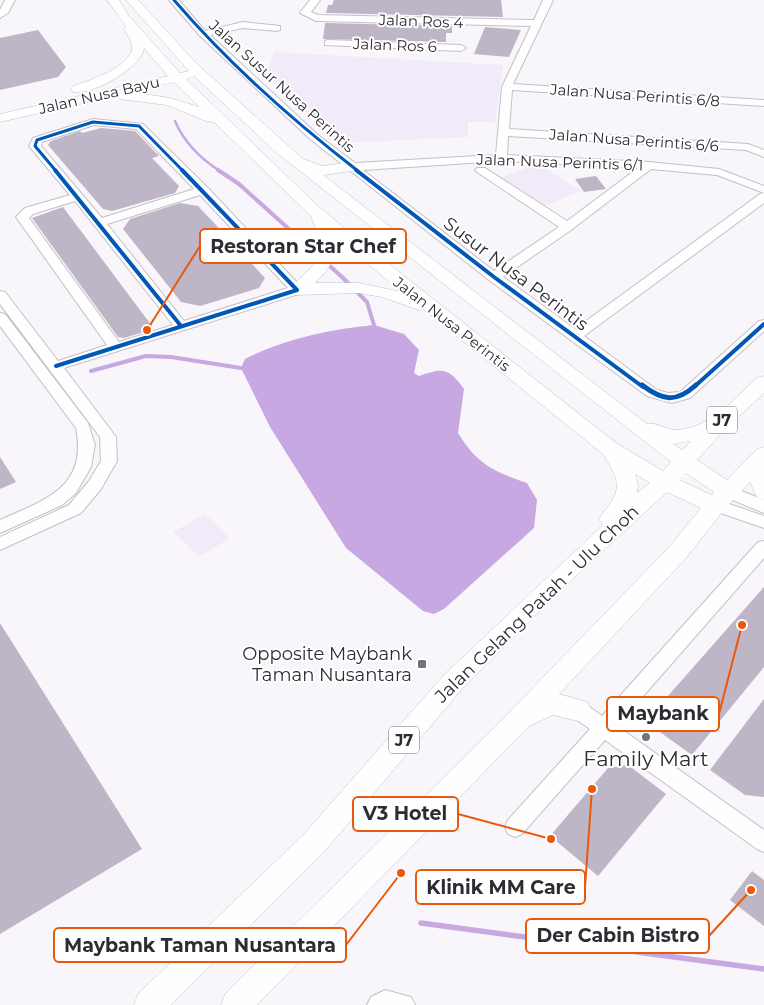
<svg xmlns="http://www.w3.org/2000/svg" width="764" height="1005" viewBox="0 0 764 1005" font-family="Montserrat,sans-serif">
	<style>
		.green { fill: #f2eaf9 }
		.water { fill: #c8a8e2 }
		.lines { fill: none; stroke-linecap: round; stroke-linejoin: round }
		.stream-far2 { stroke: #c8a8e2; stroke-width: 2.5 }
		.stream-far1 { stroke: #c8a8e2; stroke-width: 4 }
		.stream { stroke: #c8a8e2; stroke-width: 5.5 }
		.building { fill: #beb5c6 }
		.minor-casing { stroke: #c3c0c6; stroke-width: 2 }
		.major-casing { stroke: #c3c0c6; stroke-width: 1 }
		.minor { fill: #fefefe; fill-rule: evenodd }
		.major { fill: #fefefe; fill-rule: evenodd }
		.cycleway-far2-casing { stroke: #fff; stroke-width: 5 }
		.cycleway-far1-casing { stroke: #fff; stroke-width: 6 }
		.cycleway-casing { stroke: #fff; stroke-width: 8 }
		.cycleway-far2 { stroke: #0057b8; stroke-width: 3 }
		.cycleway-far1 { stroke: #0057b8; stroke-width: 4 }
		.cycleway { stroke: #0057b8; stroke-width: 5 }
		.poi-dot { fill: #757279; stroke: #fff; stroke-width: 2 }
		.labels { text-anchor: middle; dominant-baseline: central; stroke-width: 4; stroke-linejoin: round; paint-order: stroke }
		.far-street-label { font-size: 15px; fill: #2f2b33; stroke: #fff }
		.shield { fill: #fff; stroke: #6d6b70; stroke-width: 1 }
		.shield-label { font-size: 16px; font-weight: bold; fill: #2f2b33 }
		.street-label { font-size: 18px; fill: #2f2b33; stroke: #fff }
		.poi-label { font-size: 18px; fill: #2f2b33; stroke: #fff; text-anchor: end }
		.near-poi-label { font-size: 21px; fill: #2f2b33; stroke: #fff }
		.leader { fill: none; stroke: #e8590c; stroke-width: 2 }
		.callout-dot { fill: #e8590c; stroke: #fff; stroke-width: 2 }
		.callout { fill: #fff; stroke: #e8590c; stroke-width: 2 }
		.callout-label { font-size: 19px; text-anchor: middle; font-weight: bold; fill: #2f2b33 }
	</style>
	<rect width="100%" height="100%" fill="#f8f6fa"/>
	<path class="green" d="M274,52l229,13 -8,57h-27v15l-129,6 -72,-69z
		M538,164l43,27 -38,16 -43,-29z
		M205,514l25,24 -31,19 -26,-25z"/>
	<path class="water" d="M374,325l30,9 15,16 -5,23 5,3c24,-8 29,-9 45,13l-6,44c20,32 35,38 69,50l10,17 -3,28 -90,81 -10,5 -11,-3 -77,-63 -76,-121 -29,-59 4,-9c39,-20 86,-30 129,-34z"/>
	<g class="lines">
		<path class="stream-far2" d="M175,121c9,21 26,38 45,50"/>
		<path class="stream-far1" d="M218,170l21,14 103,93 25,25 7,23
			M91,371l55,-15 25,1 70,11"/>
		<path class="stream" d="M421,923l343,46"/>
	</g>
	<path class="building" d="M334,0h167l2,17 -177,-4 2,-8h4z
		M325,23l127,3v7h-6v9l-123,-3z
		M485,27l36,3 -12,27 -35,-3z
		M38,30l28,37 -8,10 -58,13v-52z
		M101,128l34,3 24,25 -7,2 27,28 -4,7 -63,18 -9,-2 -55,-64 3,-4 29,-10 2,2z
		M596,176l10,13 -22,3 -9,-13z
		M180,203l18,3 34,36 33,36 -6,10 -59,18 -19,-4 -58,-73 7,-10z
		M63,207l89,119 -2,4 -26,8 -6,-1 -86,-119z
		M0,457l16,25 -16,7z
		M764,587v80l-72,88 -35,-25 -5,-16z
		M0,623l142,226 -142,85z
		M764,699v98l-19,-2 -35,-25z
		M628,765l38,29 -68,82 -48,-40 58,-68z
		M752,871l12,9v46l-34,-26z"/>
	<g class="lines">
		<g class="minor-casing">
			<path id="minor" d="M5,0h10l-7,13 -8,5v-8z
				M169,0h10l26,31 38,-9 37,4v4l-3,1 -34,-3 -33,7 108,100 37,28 141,-8 6,-68 29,-61 -215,-5 -16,-8 10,-13h10l-9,12 7,3 216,5 9,-20h10l-40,84 251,16v6l-252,-16 -3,39 239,15 16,6v7l-18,-7 -238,-14 -1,19 142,7 70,7 45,17v17l-180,133 73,54 11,3 12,-1 79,-71 5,-1v11l-74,67 -18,5 -25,-7 -158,-116 -179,-141 -110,-103zM501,161l137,7 -71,53 -82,-53h-8l-2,2 2,2 82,55 -65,44 -131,-101zM651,169l66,6 47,18 -4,1 -185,135 -72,-52 68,-47z
				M328,40l133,5 5,3 -5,3 -136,-6v-4z
				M93,119l50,5 64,63 97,103 -2,3 -238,75 52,69 1,24 -16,28 -20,24 -81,37v-13l69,-32 20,-24 12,-20 -1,-24 -100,-133v-13l5,1 53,69 49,-16 -91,-128 9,-9 45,-13 -41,-49 4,-8zM94,125l42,4 58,60 -92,29 -61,-72 1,-4zM200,195l88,93 -104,33 -77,-97zM75,201l98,124 -54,17 -90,-124 4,-4z
				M0,313l5,1 83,109 7,22 -4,22 -15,26 -14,12 -62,28v-13c44,-20 88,-32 76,-92l-76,-102z
				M729,486l35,14v13l-41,-17 -2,-4 2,-4z
				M715,499l49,17v12l-55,-19 -2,-4 2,-4z
				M764,541v17l-147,168 147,104v22l-7,-3 -152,-109 -83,94 -7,3 -7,-3 -3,-7 3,-7 82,-91 -19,-13 -3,-6 3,-6c12,-4 21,5 31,12l156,-174z
				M385,990l26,7 4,8h-48l4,-8z"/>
		</g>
		<g class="major-casing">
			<path id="major" d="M107,0h12l10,16 51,57 9,-2 -63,-71h12l59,64 106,95 19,7 31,-4 5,2 3,3 -3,3 -35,5 324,249c10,-2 19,6 30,6 33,-2 57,-31 80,-52l7,-2v17l-38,35 -29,32 30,20 30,-31 7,-2v53l-7,-3 -7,-15 -27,29 -37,47 -127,136 28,8 4,8 -4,8 -9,3 -25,-6 -24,11 -272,279h-36l4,-11 277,-274 168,-174 31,-38 -34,-16 -102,94 -103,103 -138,163 -153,153h-37l4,-11 166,-160 140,-159 159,-150 -4,-6c4,-7 10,-13 14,-20 10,-17 -2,-31 -10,-45l-180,-145 -4,1 -37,-13 -23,-4 -62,2 -6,-1 -3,-4 20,-19 10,-13 2,-18 -9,-24 -97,-94 -8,-1 -39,-16 -47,-6 -1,-4 -119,27v-8l168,-38 -24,-28c-2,20 -53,48 -71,44l-2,-3 2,-3c20,-7 48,-15 59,-35l-1,-10 -7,-12 2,-3zM194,76l83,77 394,309 -8,9 -47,-28 -250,-197 -47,-39 -133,-128zM174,82l25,25 -29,-9 -40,-6zM335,237l67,55 -43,-9h-44c12,-12 25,-27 20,-46zM691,441l-9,9 -9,-6zM686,473l28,19 -2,3 -33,-15zM635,474l15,9 -13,10 1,-7z"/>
		</g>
		<use href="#minor" class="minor"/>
		<use href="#major" class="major"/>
		<g class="cycleway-far2-casing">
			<path id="cycleway-far2" d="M174,0c54,63 118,120 184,171
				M56,171l-21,-25 2,-6 56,-18 46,4 44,45"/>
		</g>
		<g class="cycleway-far1-casing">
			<path id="cycleway-far1" d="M55,170l126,156
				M356,170l138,107 149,110
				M56,366l241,-76 -115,-120
				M694,387l70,-63"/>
		</g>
		<g class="cycleway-casing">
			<path id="cycleway" d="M642,385c21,16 34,18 54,0"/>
		</g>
		<use href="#cycleway-far2" class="cycleway-far2"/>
		<use href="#cycleway-far1" class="cycleway-far1"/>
		<use href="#cycleway" class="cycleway"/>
	</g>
	<g class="poi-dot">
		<rect x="417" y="659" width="10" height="10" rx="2.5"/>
		<circle cx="646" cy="737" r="5"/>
	</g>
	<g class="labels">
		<g class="far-street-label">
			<text transform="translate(421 21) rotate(2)">Jalan Ros 4</text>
			<text transform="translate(395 45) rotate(2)">Jalan Ros 6</text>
			<text transform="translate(282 86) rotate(42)">Jalan Susur Nusa Perintis</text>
			<text transform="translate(99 95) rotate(-13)">Jalan Nusa Bayu</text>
			<text transform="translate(635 95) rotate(4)">Jalan Nusa Perintis 6/8</text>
			<text transform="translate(634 140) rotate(4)">Jalan Nusa Perintis 6/6</text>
			<text transform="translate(560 162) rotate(2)">Jalan Nusa Perintis 6/1</text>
			<text transform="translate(452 324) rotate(38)">Jalan Nusa Perintis</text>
		</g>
		<g class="shield">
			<rect x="707" y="406.5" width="30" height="27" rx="4"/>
			<rect x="389" y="726.5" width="30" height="27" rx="4"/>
		</g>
		<g class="shield-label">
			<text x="722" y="420">J7</text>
			<text x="404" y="740">J7</text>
		</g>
		<g class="street-label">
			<text transform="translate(516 274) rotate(37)">Susur Nusa Perintis</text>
			<text transform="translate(537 604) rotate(-44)">Jalan Gelang Patah - Ulu Choh</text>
		</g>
		<g class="poi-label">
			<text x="412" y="654">Opposite Maybank<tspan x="412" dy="21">Taman Nusantara</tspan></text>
		</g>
		<g class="near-poi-label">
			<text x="646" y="758">Family Mart</text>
		</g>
	</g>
	<path class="leader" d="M147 330L200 246M742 625L719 714M551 839L458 814M592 789L585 887M751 890L709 936M401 873L346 945"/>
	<g class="callout-dot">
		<circle cx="147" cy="330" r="5"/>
		<circle cx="742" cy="625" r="5"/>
		<circle cx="551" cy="839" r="5"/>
		<circle cx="592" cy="789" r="5"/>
		<circle cx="751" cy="890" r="5"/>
		<circle cx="401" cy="873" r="5"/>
	</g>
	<g class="callout">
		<rect x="200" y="229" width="206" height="34" rx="5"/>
		<rect x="607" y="697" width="112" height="34" rx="5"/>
		<rect x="353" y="797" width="105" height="34" rx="5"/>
		<rect x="416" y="870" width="169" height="34" rx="5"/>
		<rect x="526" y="919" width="183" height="34" rx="5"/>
		<rect x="54" y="928" width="292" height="34" rx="5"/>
	</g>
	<g class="callout-label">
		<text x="303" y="253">Restoran Star Chef</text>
		<text x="663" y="720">Maybank</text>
		<text x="405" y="820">V3 Hotel</text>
		<text x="501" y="894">Klinik MM Care</text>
		<text x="618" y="942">Der Cabin Bistro</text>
		<text x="200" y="952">Maybank Taman Nusantara</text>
	</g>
</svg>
